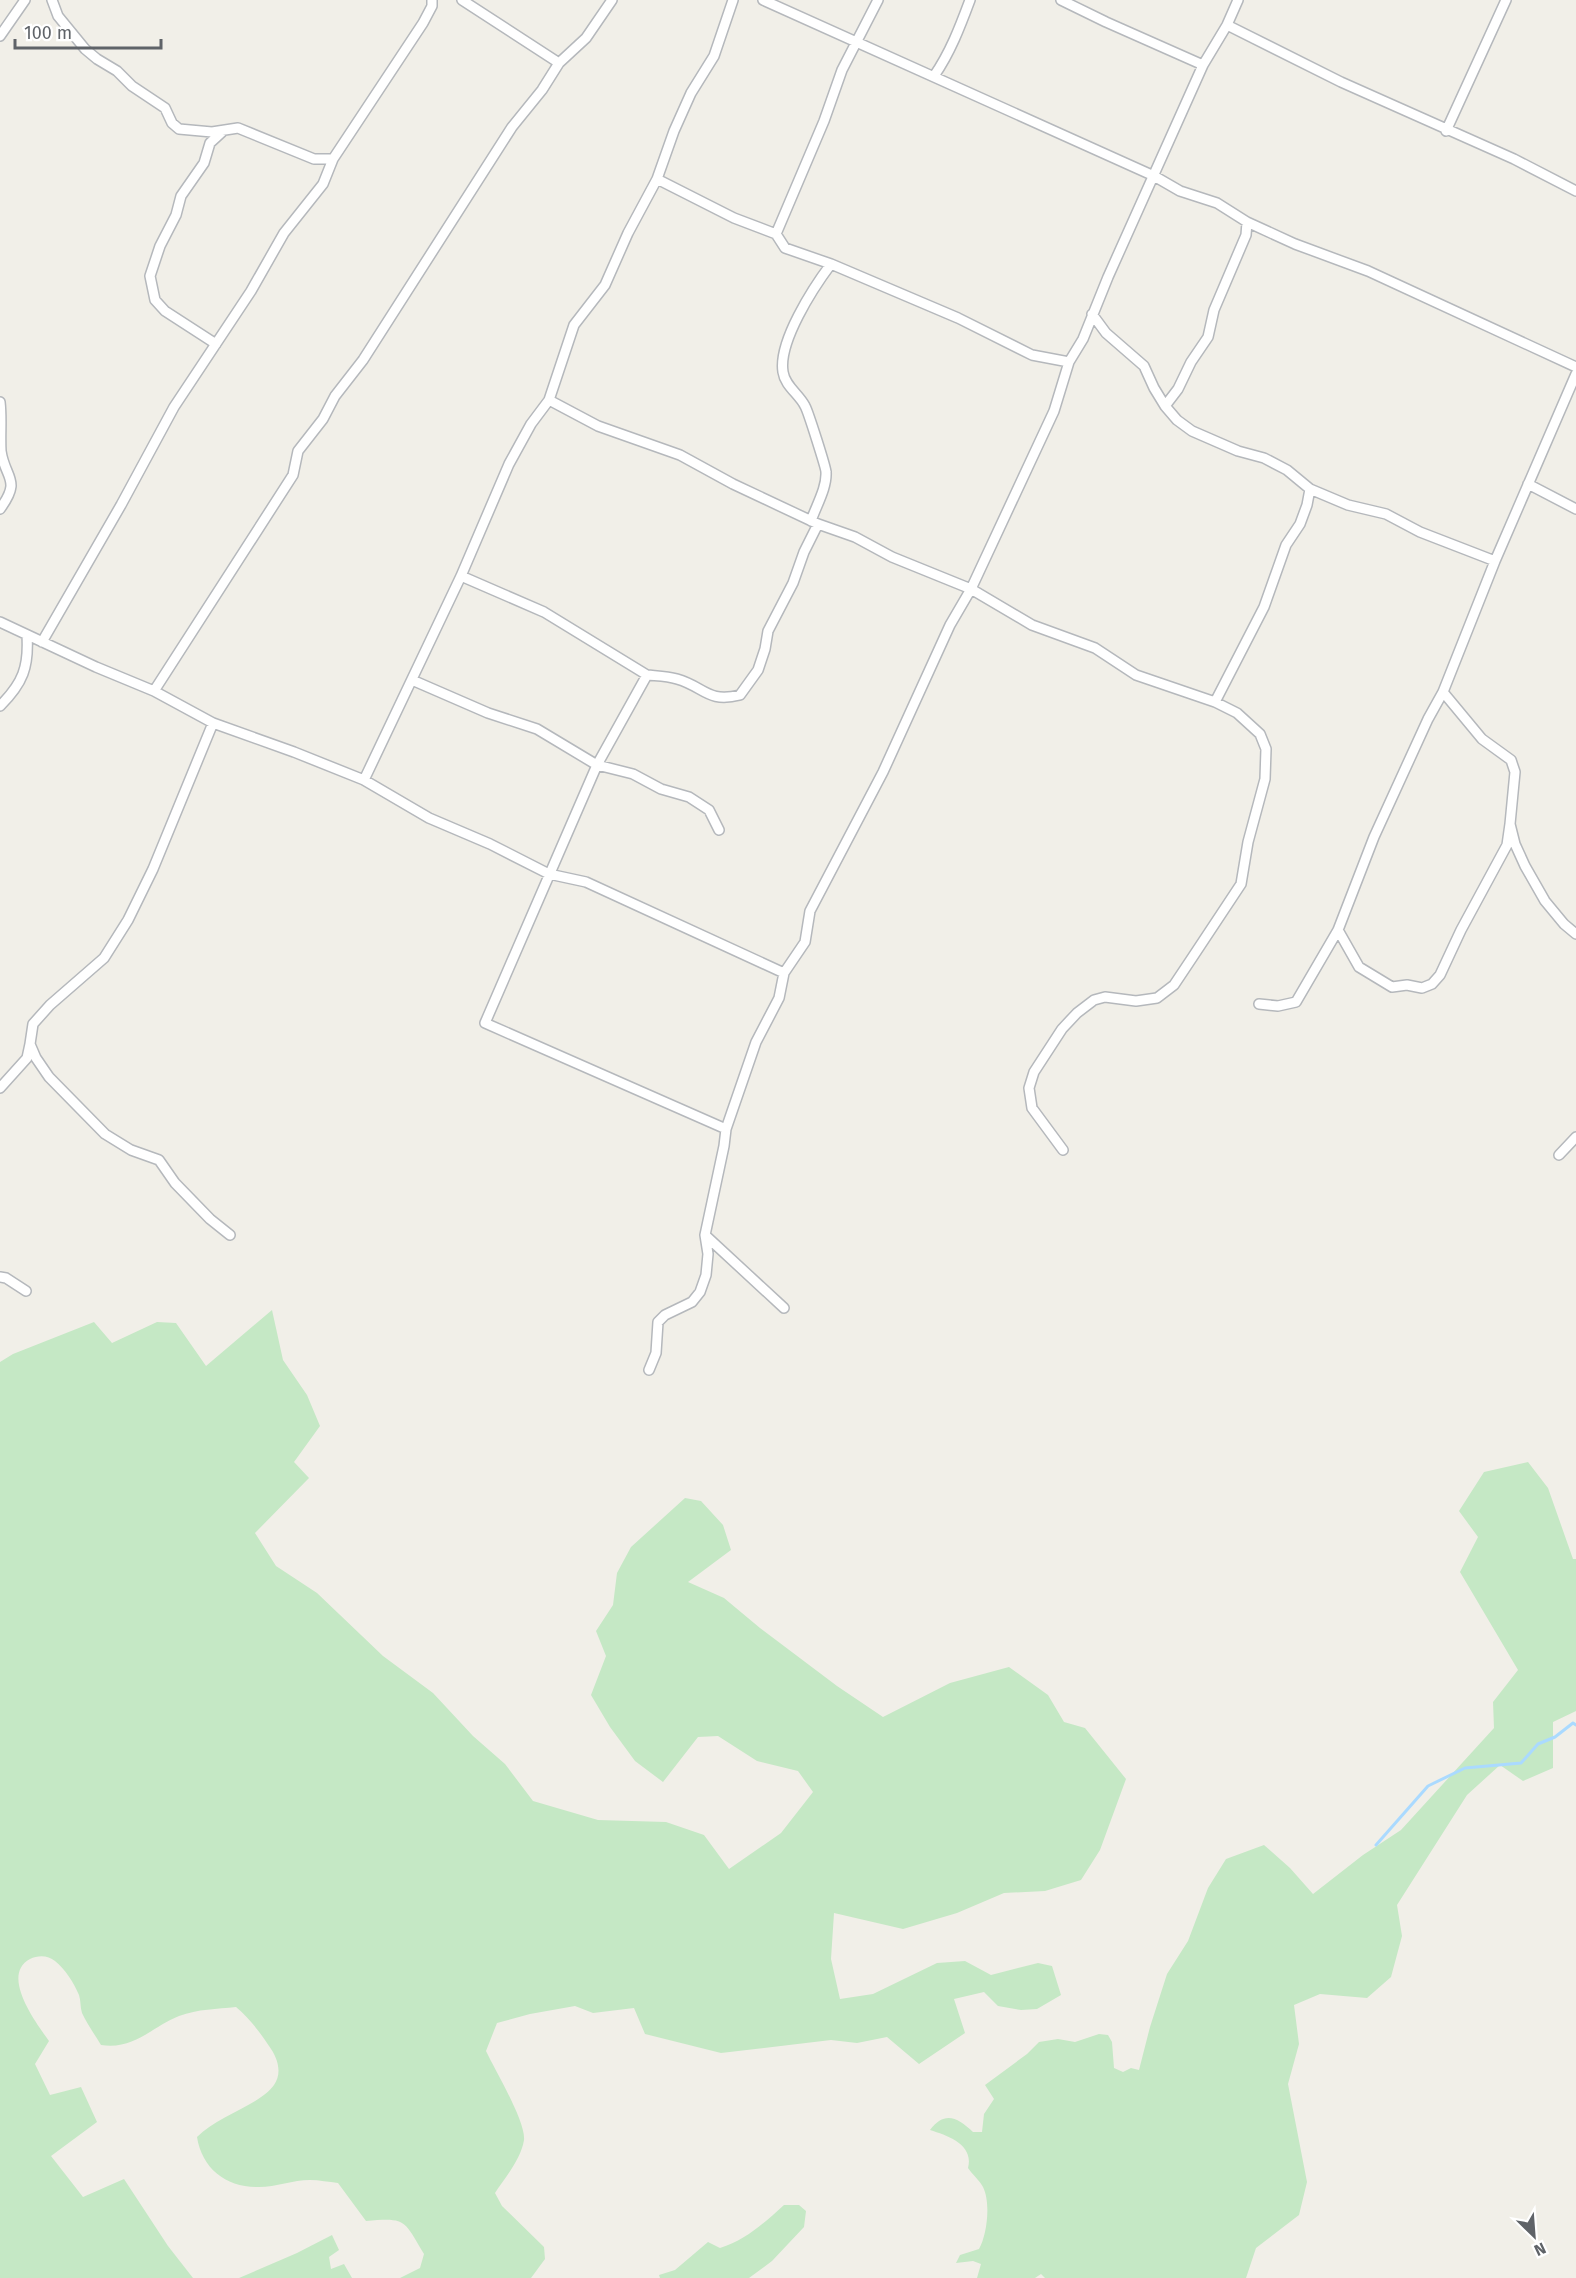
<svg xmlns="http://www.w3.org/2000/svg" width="1576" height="2278" viewBox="0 0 1576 2278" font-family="'Fira Sans',sans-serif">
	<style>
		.green { fill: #c5e8c5 }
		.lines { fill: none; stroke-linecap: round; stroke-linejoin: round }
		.stream { stroke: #aadaff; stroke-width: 3 }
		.street-casing { stroke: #b5b8bc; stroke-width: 12 }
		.street { stroke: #fff; stroke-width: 9 }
	</style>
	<rect width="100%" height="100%" fill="#f1efe8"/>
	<path class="green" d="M272,1310l11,50 24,35 13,31 -26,36 15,16 -54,55 21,33 41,27 66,63 50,37 40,43 32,28 28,37 65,19 68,2 38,13 25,34 52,-36 32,-41 -15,-21 -41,-10 -39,-25 -20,1 -35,45 -28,-21 -25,-34 -19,-32 15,-39 -10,-25 17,-26 4,-32 14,-26 54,-49 16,3 22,24 8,25 -43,32 36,16 36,30 77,58 46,31 67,-34 59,-16 39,28 16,27 21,6 41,51 -26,71 -19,30 -36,11 -41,2 -47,20 -54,16 -69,-16 -3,46 9,40 33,-5 64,-31 28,-2 26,14 47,-12 14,3 9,29 -24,14 -16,1 -23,-4 -14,-14 -30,7 11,34 -46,31 -32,-27 -30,6 -26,-3 -110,13 -76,-19 -11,-26 -41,5 -18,-7 -45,8 -33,9 -11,28c9,19 40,71 38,89 -3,19 -19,38 -29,53l7,13 42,41 1,12 -14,19h-131l20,-10 4,-14c-20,-34 -18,-37 -58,-33l-28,-38c-9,-1 -19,-3 -28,-3 -17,0 -34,7 -51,7 -32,1 -57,-18 -62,-50 20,-21 63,-32 77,-52 9,-13 3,-28 -5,-39 -10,-15 -19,-27 -33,-39 -19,2 -38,2 -57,9 -28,11 -44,34 -78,29 -6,-10 -14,-21 -19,-32 -2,-6 -1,-12 -3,-18 -5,-12 -14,-26 -24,-34 -7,-6 -17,-6 -25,-2 -30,16 6,64 19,82l-14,23 15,31 31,-8 16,35 -46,34 32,41 41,-18 44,67 25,32h-193v-916l13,-8 81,-32 18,21 45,-21 19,1 30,43z
		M1528,1462l20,26 25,71h3v152l-23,11v46l-30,13 -23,-16 -33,30 -70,110 5,31 -11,41 -24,21 -47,-4 -26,11 5,39 -11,40 19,98 -8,33 -43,33 -10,30h-201l-4,-4 -6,4h-58l4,-14 -8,-3 -17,2 4,-8 19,-6c8,-14 12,-46 4,-62 -3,-6 -11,-13 -15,-19 6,-23 -19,-32 -38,-38 15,-20 28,-12 43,2h9l2,-18 10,-15 -9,-14 42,-31 12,-12 19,-3 17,3 24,-8 9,1 4,7 2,26 9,4 8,-4 8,2 11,-43 17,-53 21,-33 20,-53 18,-29 38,-14 26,23 23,26 50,-39 38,-25 93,-102 -1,-26 25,-32 -58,-98 18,-35 -19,-26 25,-39z
		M784,2205h15l7,6 -2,16 -32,34 -23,17h-89l-1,-3 16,-5 33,-28 12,6c26,-8 44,-25 64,-43z
		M332,2235l7,15 -10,7 2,12 13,-5 8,14h-113l58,-25z"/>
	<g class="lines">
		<path class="stream" d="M1376,1845l52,-59 37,-18 56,-5 17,-19 17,-7 18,-14 3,2"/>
		<g class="street-casing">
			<path id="street" d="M52,0l6,16 27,33 12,10 20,12 15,15 33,22 7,15 7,6 33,3 26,-4 76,31h19
				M462,0l97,63
				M763,0l391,176 26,15 37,12 30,19 48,22 73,27 208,96
				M1061,0l45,22 97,43
				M1227,25l114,57 173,77 62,32
				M0,36l25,-36
				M934,76c16,-23 26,-49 36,-76
				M1446,131l60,-131
				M657,179l77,39 42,16 9,14 46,16 127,54 74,37 37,7
				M776,234l48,-113 18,-51 36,-70
				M1092,314l14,19 38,33 10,22 11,18 12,14 15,11 46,20 26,7 23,12 23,19 38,16 38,9 34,18 75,29
				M216,344l-51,-33 -10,-11 -5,-24 10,-30 16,-31 5,-19 23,-33 6,-20 12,-11
				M549,400l49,26 82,29 53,29 85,40 37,13 37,20 79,32 61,36 63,23 41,27 79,27 22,11 23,21 6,15 -1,30 -17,63 -7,42 -51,77 -16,24 -17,13 -21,3 -31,-4 -11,3 -17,13 -15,16 -28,43 -5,16 3,20 31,42
				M0,402c2,16 0,33 1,49 4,28 21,28 -1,58
				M1165,406l13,-17 13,-27 17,-25 6,-27 32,-75 1,-13
				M1528,484l48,25
				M811,521c5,-15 16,-33 15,-49 0,-4 -18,-61 -21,-66 -6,-12 -20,-20 -22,-34 -5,-30 30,-84 48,-108
				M461,576l83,36 103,63 -50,90 -112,258 241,106
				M0,622l96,45 58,24 59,32 81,29 70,28 65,38 61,26 59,30 37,8 198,91
				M42,642l79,-137 53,-98 77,-116 33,-58 39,-49 10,-25 90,-136 9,-17v-6
				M647,675c10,1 20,1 30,4 28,8 30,24 63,16l18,-25 7,-21 3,-18 25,-48 11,-31 14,-28
				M412,680l76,33 49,16 60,36 36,9 28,15 28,8 20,13 10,20
				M154,691l139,-216 5,-24 25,-32 12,-23 28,-36 149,-233 30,-37 17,-27 27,-25 26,-38
				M1443,692l39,47 29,21 4,12 -5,52 5,20 10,22 20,35 19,23 12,10
				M1215,702l49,-95 22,-62 14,-21 7,-19 3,-16
				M0,706c23,-23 29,-39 27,-71
				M213,723l-60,146 -25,51 -24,38 -54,47 -17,19 -3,20 6,14 13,19 56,57 26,16 28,10 16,23 35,36 20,16
				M364,780l97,-204 48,-112 22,-40 18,-24 25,-75 31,-40 23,-52 29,-54 17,-48 17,-38 23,-37 19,-56
				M1338,930l21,37 33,20 15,-2 15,3 10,-4 8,-9 21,-45 46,-85 3,-21
				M1259,1004l19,2 18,-4 42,-72 36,-93 54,-118 15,-27 52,-131 81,-187
				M0,1088l27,-30 3,-14
				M1559,1155l17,-18
				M705,1235l79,73
				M0,1277l6,1 20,13
				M649,1370l7,-17 2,-31 7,-7 27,-13 8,-10 6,-17 2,-21 -3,-19 19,-89 2,-17 30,-87 23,-44 5,-25 21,-31 5,-31 73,-139 67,-147 21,-36 83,-178 15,-49 14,-23 25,-62 95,-212 24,-40 11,-25"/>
		</g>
		<use href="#street" class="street"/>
	</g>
	<g transform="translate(1534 2236) rotate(155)" stroke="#ffffff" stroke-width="4.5" paint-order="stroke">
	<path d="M0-4.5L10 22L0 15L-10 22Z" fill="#5f6368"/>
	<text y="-9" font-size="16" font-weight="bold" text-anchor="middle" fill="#5f6368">N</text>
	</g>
	<path d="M15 39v9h146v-9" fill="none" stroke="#5f6368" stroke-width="3"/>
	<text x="24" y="39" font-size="18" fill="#5f6368" stroke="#ffffff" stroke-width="4.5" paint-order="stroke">100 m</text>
</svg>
